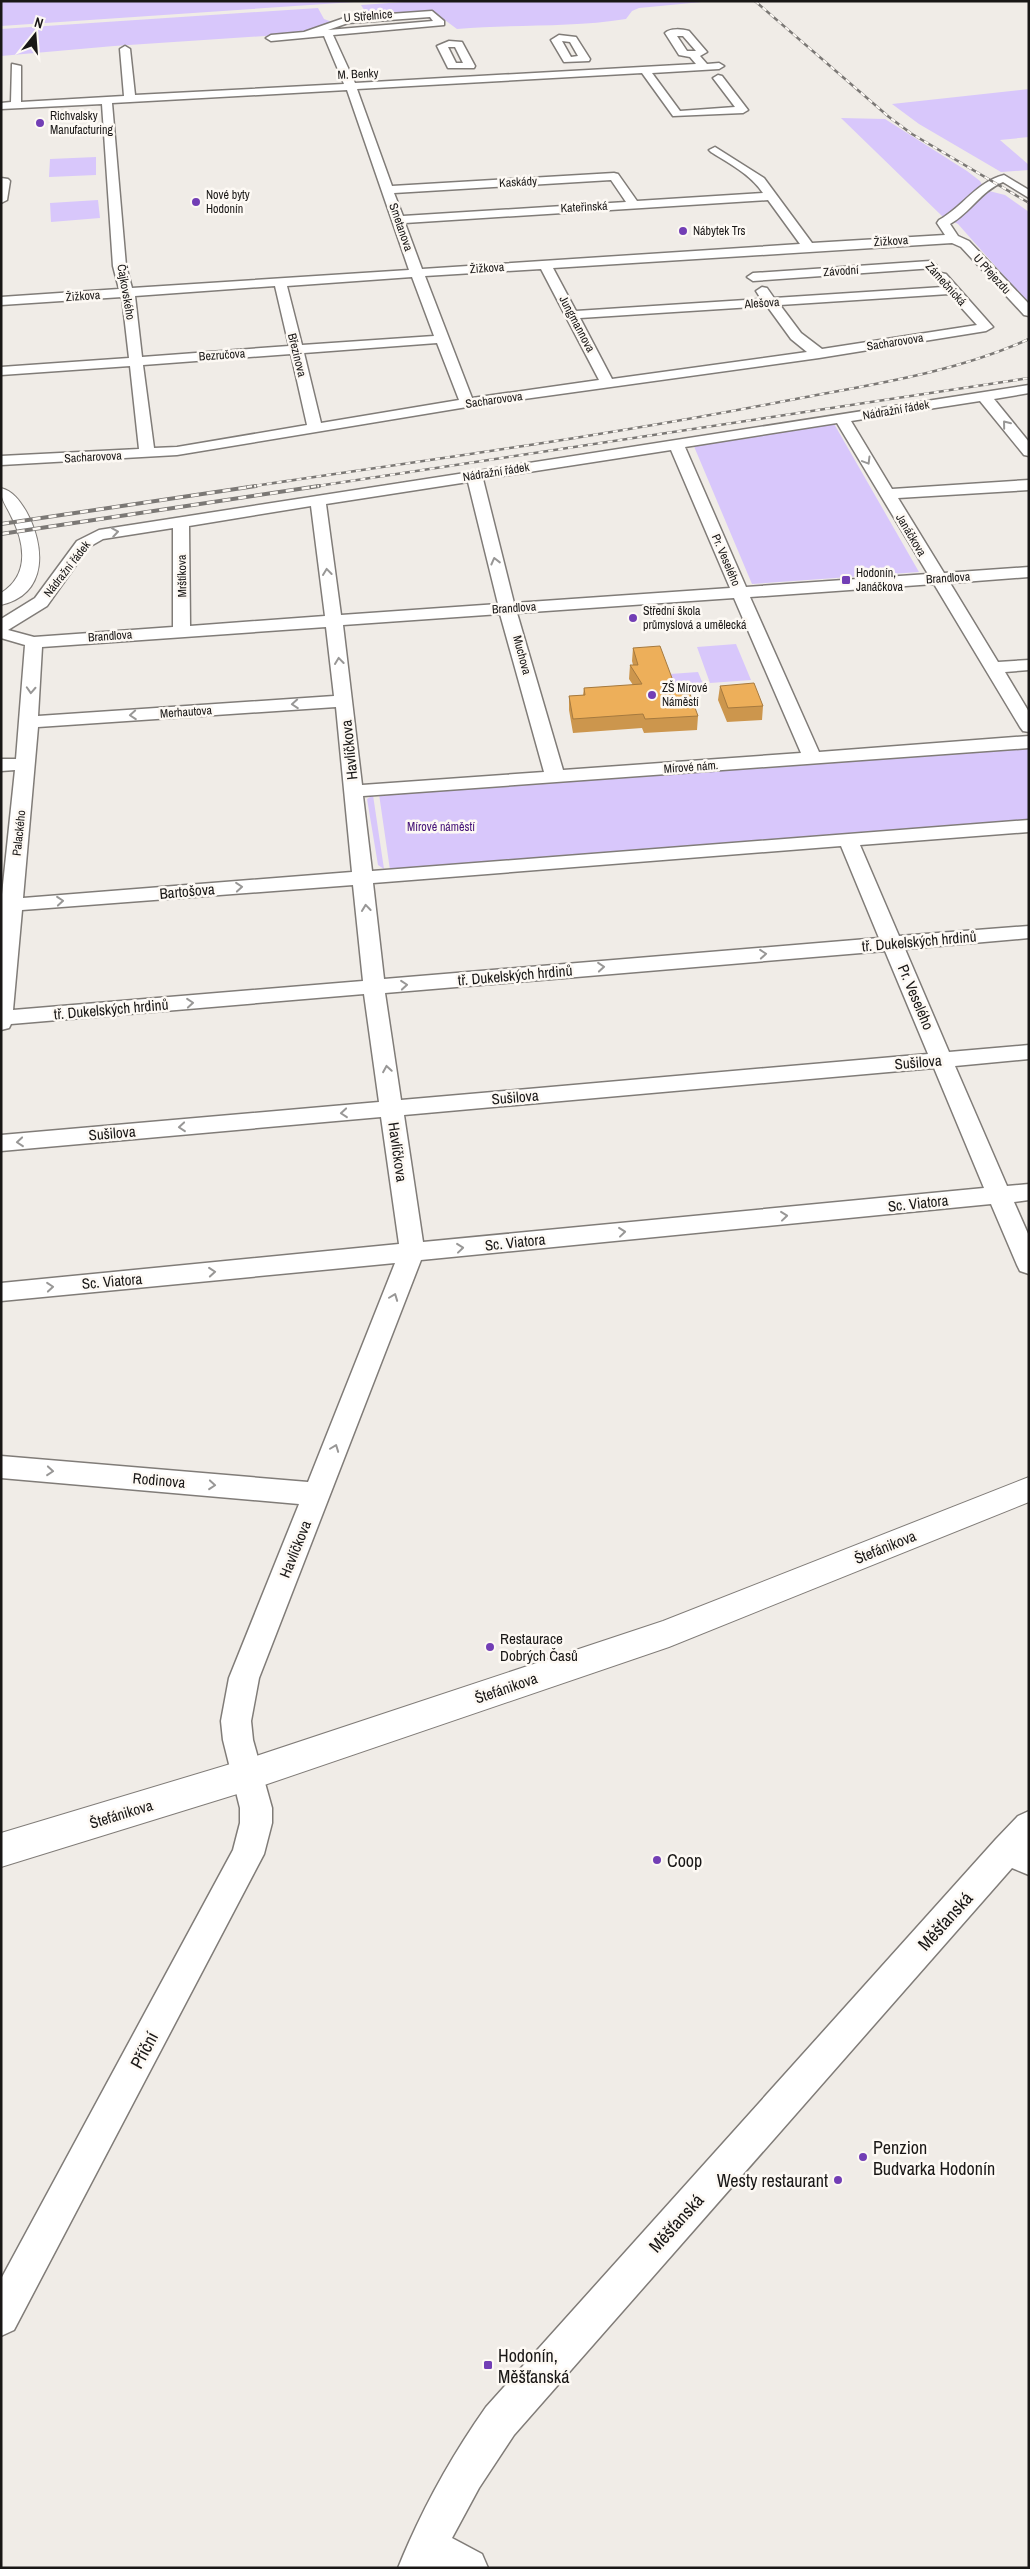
<svg xmlns="http://www.w3.org/2000/svg" width="1030" height="2569" viewBox="0 0 1030 2569" font-family="'Archivo Narrow',sans-serif">
	<style>
		.green { fill: #d8c7fb }
		.lines { fill: none; stroke-linecap: round; stroke-linejoin: round }
		.minor-casing { stroke: #807c78; stroke-width: 3 }
		.secondary-casing { stroke: #807c78; stroke-width: 2 }
		.minor { fill: #fff; fill-rule: evenodd }
		.secondary { fill: #fff; fill-rule: evenodd }
		.rail-far1-casing { stroke: #7b7875; stroke-width: 2.5 }
		.rail-casing { stroke: #7b7875; stroke-width: 4 }
		.rail-far1 { stroke: #fdf9f4; stroke-width: 2; stroke-dasharray: 5; stroke-linecap: butt }
		.rail { stroke: #fdf9f4; stroke-width: 2.5; stroke-dasharray: 8; stroke-linecap: butt }
		.wall { fill: #cc964d }
		.building { fill: #edaf5a; stroke: #a67a3f }
		.oneway { stroke: #989796 }
		.poi-dot { fill: #723eb5; stroke: #fdf9f4; stroke-width: 2 }
		.labels { text-anchor: middle; dominant-baseline: central; stroke-width: 5; stroke-linejoin: round; paint-order: stroke }
		.far-street-label { font-size: 12px; fill: #191716; stroke: #fdf9f4 }
		.far-poi-label { font-size: 12px; fill: #191716; stroke: #fdf9f4; text-anchor: start }
		.far-park-label { font-size: 12px; fill: #431076; stroke: #fdf9f4 }
		.street-label { font-size: 15px; fill: #191716; stroke: #fdf9f4 }
		.poi-label { font-size: 15px; fill: #191716; stroke: #fdf9f4; text-anchor: start }
		.near-poi-label { font-size: 18px; fill: #191716; stroke: #fdf9f4; text-anchor: start }
		.near-street-label { font-size: 18px; fill: #191716; stroke: #fdf9f4 }
	</style>
	<rect width="100%" height="100%" fill="#f0ece7"/>
	<path class="green" d="M1,1h368l-368,25z
		M418,1h294l-73,7 -7,3 -6,8c-56,9 -113,5 -169,10l-23,-17 -66,4 -7,-11z
		M318,8l6,11 8,3 -38,12 -180,12 -113,10v-27z
		M1029,89v48l-29,3 29,25v5l-28,2 -82,-48 -27,-20z
		M841,118l44,1 82,52 13,10 5,9 20,5 24,17v92l-71,-80 -16,-8z
		M96,157v18l-47,2 1,-18z
		M98,200l2,18 -49,4 -1,-19z
		M833,422l86,150 -167,12 -59,-140z
		M736,644l15,36 -41,3 -13,-36z
		M698,672l5,12 -29,2 -4,-12z
		M1027,747l2,3v71l-639,49 -11,-76z
		M373,795l11,74 -6,-4 -11,-66z"/>
	<g class="lines">
		<g class="minor-casing">
			<path id="minor" d="M432,11l12,10v4l-111,10 22,48 341,-19 -6,-7 -11,-2 -14,-22c5,-5 17,-4 24,-2l18,21 -7,4 7,8 12,-1 5,3 -5,3 -67,4 28,38 55,-4 -22,-29 5,-3 4,1 26,34 -5,3 -70,3 -31,-43 -285,16 35,97 222,-13 4,1 19,27 126,-8c-13,-19 -33,-29 -52,-41l-2,-2 6,-3 49,31 48,65 133,-8 -8,-12 2,-3c24,-13 37,-38 65,-45l25,15v8l-26,-16c-22,9 -33,31 -53,42l8,12 11,5 60,63v12l-5,-1 -63,-68 -9,-4 -399,25 23,43 185,-12 -5,-8 6,-4 5,1 7,10 169,-11 -8,-10 6,-4 5,1 47,53 -7,4 -167,27 -352,49 -290,48 -176,10v-9l138,-7 -9,-83 -129,9v-8l128,-9 -7,-61 -121,8v-8l118,-8 -6,-23 -11,-162 -101,5v-6l10,-1 1,-38 9,2v36l103,-6 -4,-47 5,-3 5,3 5,46 209,-11 -20,-48 -53,5 -5,-3 5,-3 33,-3 43,-15zM430,17l3,4 -105,9 20,-7zM677,36h6l13,15h-9zM347,90l62,180 -277,18 -6,-22 -14,-163zM611,180l15,22 -223,14 -9,-23zM768,200l32,44 -378,25 -17,-46zM541,269l58,111 -127,18 -47,-122zM412,277l22,59 -132,9 -15,-59zM275,286l14,60 -147,11 -7,-61zM949,294l28,31 -155,24 -21,-16 -21,-28zM767,306l24,33 16,13 -195,27 -32,-61zM437,343l22,57 -138,23 -17,-70zM291,354l16,71 -130,22 -23,1 -11,-83z
				M559,35l17,2 14,22 -1,2 -25,1 -13,-22zM562,41l8,1 8,14 -7,1z
				M449,41l13,1 13,24 -1,2h-26l-11,-22zM448,47h7l8,16h-7z
				M1,178l7,1 2,2 -3,19 -6,3z
				M930,261l6,4 -2,3 -181,13 -6,-4 6,-4z
				M1029,385v8l-35,6 35,43v14l-5,-1 -44,-54 -129,20 41,68 137,-9v10l-131,8 46,75 85,-6v10l-79,6 48,79 31,-2v10l-24,2 24,40v20l-6,-1 -3,-4 -86,-143 -184,13 69,155 210,-16v12l-666,48 9,75 657,-51v12l-169,13 39,91 130,-10v12l-124,11 44,103 80,-7v14l-74,7 52,120 22,-2v16l-15,2 15,34v38l-9,-3 -3,-6 -26,-61 -570,56 -162,418 -8,43 2,19 19,68v15l-8,31 -250,476 -13,6v-57l232,-429 7,-27v-15l-17,-68 -2,-19 8,-43 70,-174 -298,-26v-22l307,26 87,-219 -394,38v-18l398,-39 -18,-127 -380,34v-16l378,-33 -15,-108 -353,30 -2,4 -8,2v-126l14,-134 -14,1v-12h15l9,-114 -24,-7v-19l34,-21 42,-57 22,-11zM837,423l91,151 -182,13 -61,-140zM671,450l59,138 -216,15 -31,-124zM468,482l30,122 -157,11 -15,-111zM311,506l14,110 -135,10 -1,-100zM173,528v99l-139,10 -26,-7 39,-24 42,-59 14,-8zM734,598l67,155 -238,17 -46,-157zM500,614l44,158 -182,13 -19,-160zM326,627l8,69 -296,20 4,-69zM336,707l16,165 -329,26 15,-171zM841,846l38,92 -495,41 -11,-96zM353,885l10,96 -350,29 9,-100zM885,951l43,103 -527,46 -16,-107zM934,1068l50,120 -561,54 -19,-127z
				M1029,1811v64l-17,-7 -498,567 -35,53 -27,50 30,16 6,14h-90c23,-57 52,-110 88,-161l510,-568 22,-23z"/>
		</g>
		<g class="secondary-casing">
			<path id="secondary" d="M1,488c12,3 19,13 25,23 19,34 23,83 -25,94v-12c29,-18 24,-50 10,-77 -5,-11 -10,-15 -10,-28z
				M1029,1477v25l-360,145 -422,144 -246,76v-34l246,-74 416,-138z"/>
		</g>
		<use href="#minor" class="minor"/>
		<use href="#secondary" class="secondary"/>
		<g class="rail-far1-casing">
			<path id="rail-far1" d="M755,1l134,116 23,17 117,69
				M247,487c180,-27 360,-51 538,-86 82,-16 167,-27 244,-62
				M311,487l718,-109"/>
		</g>
		<g class="rail-casing">
			<path id="rail" d="M1,524l255,-38
				M1,534l318,-48"/>
		</g>
		<use href="#rail-far1" class="rail-far1"/>
		<use href="#rail" class="rail"/>
	</g>
	<path class="wall" d="M633,648l65,68 -1,14 -53,3 -2,-5 -69,5 -4,-23v-14l14,-1 1,-7 49,-3 -4,-6 1,-14h3l-1,-4z
		M720,686l43,20 -1,14 -35,2 -9,-22z"/>
	<path class="building" d="M660,646l18,48h12l8,22 -53,3 -2,-5 -70,5 -4,-23 16,-1 -1,-7 58,-4 -12,-19h8l-5,-17z
		M754,683l9,23 -35,2 -8,-22z"/>
	<defs><path id="oneway-chevron" d="M-2-3.5L2.5 0L-2 3.5" fill="none" stroke-width="1.6" stroke-linecap="round" stroke-linejoin="round" transform="scale(1.25)"/></defs>
	<g class="oneway">
		<use href="#oneway-chevron" transform="translate(1006 424) rotate(-129)"/>
		<use href="#oneway-chevron" transform="translate(867 461) rotate(59)"/>
		<use href="#oneway-chevron" transform="translate(115 532) rotate(-9)"/>
		<use href="#oneway-chevron" transform="translate(495 561) rotate(-104)"/>
		<use href="#oneway-chevron" transform="translate(327 572) rotate(-97)"/>
		<use href="#oneway-chevron" transform="translate(339 661) rotate(-97)"/>
		<use href="#oneway-chevron" transform="translate(31 690) rotate(93)"/>
		<use href="#oneway-chevron" transform="translate(295 704) rotate(176)"/>
		<use href="#oneway-chevron" transform="translate(133 715) rotate(176)"/>
		<use href="#oneway-chevron" transform="translate(239 887) rotate(-5)"/>
		<use href="#oneway-chevron" transform="translate(60 901) rotate(-5)"/>
		<use href="#oneway-chevron" transform="translate(366 908) rotate(-96)"/>
		<use href="#oneway-chevron" transform="translate(763 954) rotate(-5)"/>
		<use href="#oneway-chevron" transform="translate(601 967) rotate(-5)"/>
		<use href="#oneway-chevron" transform="translate(404 985) rotate(-5)"/>
		<use href="#oneway-chevron" transform="translate(190 1003) rotate(-5)"/>
		<use href="#oneway-chevron" transform="translate(387 1069) rotate(-99)"/>
		<use href="#oneway-chevron" transform="translate(344 1113) rotate(175)"/>
		<use href="#oneway-chevron" transform="translate(182 1127) rotate(175)"/>
		<use href="#oneway-chevron" transform="translate(20 1142) rotate(175)"/>
		<use href="#oneway-chevron" transform="translate(784 1216) rotate(-6)"/>
		<use href="#oneway-chevron" transform="translate(622 1232) rotate(-6)"/>
		<use href="#oneway-chevron" transform="translate(460 1248) rotate(-6)"/>
		<use href="#oneway-chevron" transform="translate(212 1272) rotate(-5)"/>
		<use href="#oneway-chevron" transform="translate(50 1287) rotate(-5)"/>
		<use href="#oneway-chevron" transform="translate(394 1297) rotate(-69)"/>
		<use href="#oneway-chevron" transform="translate(335 1448) rotate(-69)"/>
		<use href="#oneway-chevron" transform="translate(50 1471) rotate(5)"/>
		<use href="#oneway-chevron" transform="translate(212 1485) rotate(5)"/>
	</g>
	<g class="poi-dot">
		<circle cx="40" cy="123" r="5"/>
		<circle cx="196" cy="202" r="5"/>
		<circle cx="683" cy="231" r="5"/>
		<rect x="841" y="575" width="10" height="10" rx="2.5"/>
		<circle cx="633" cy="618" r="5"/>
		<circle cx="652" cy="695" r="5"/>
		<circle cx="490" cy="1647" r="5"/>
		<circle cx="657" cy="1860" r="5"/>
		<circle cx="863" cy="2157" r="5"/>
		<circle cx="838" cy="2180" r="5"/>
		<rect x="483" y="2360" width="10" height="10" rx="2.5"/>
	</g>
	<g class="labels">
		<g class="far-street-label">
			<text transform="translate(368 16) rotate(-5)">U Střelnice</text>
			<text transform="translate(358 74) rotate(-3)">M. Benky</text>
			<text transform="translate(518 182) rotate(-3)">Kaskády</text>
			<text transform="translate(584 207) rotate(-3)">Kateřinská</text>
			<text transform="translate(401 227) rotate(71)">Smetanova</text>
			<text transform="translate(891 241) rotate(-4)">Žižkova</text>
			<text transform="translate(487 268) rotate(-4)">Žižkova</text>
			<text transform="translate(841 271) rotate(-4)">Závodní</text>
			<text transform="translate(992 274) rotate(48)">U Přejezdu</text>
			<text transform="translate(946 284) rotate(48)">Zámečnická</text>
			<text transform="translate(126 292) rotate(80)">Čajkovského</text>
			<text transform="translate(83 296) rotate(-4)">Žižkova</text>
			<text transform="translate(762 303) rotate(-4)">Alešova</text>
			<text transform="translate(577 324) rotate(62)">Jungmannova</text>
			<text transform="translate(895 342) rotate(-9)">Sacharovova</text>
			<text transform="translate(222 355) rotate(-4)">Bezručova</text>
			<text transform="translate(297 355) rotate(76)">Březinova</text>
			<text transform="translate(494 400) rotate(-8)">Sacharovova</text>
			<text transform="translate(896 410) rotate(-10)">Nádražní řádek</text>
			<text transform="translate(93 457) rotate(-3)">Sacharovova</text>
			<text transform="translate(496 472) rotate(-9)">Nádražní řádek</text>
			<text transform="translate(911 535) rotate(59)">Janáčkova</text>
			<text transform="translate(726 560) rotate(67)">Pr. Veselého</text>
			<text transform="translate(67 569) rotate(-52)">Nádražní řádek</text>
			<text transform="translate(182 576) rotate(-91)">Mrštíkova</text>
			<text transform="translate(948 578) rotate(-4)">Brandlova</text>
			<text transform="translate(514 608) rotate(-4)">Brandlova</text>
			<text transform="translate(110 636) rotate(-4)">Brandlova</text>
			<text transform="translate(522 655) rotate(75)">Muchova</text>
			<text transform="translate(186 712) rotate(-4)">Merhautova</text>
			<text transform="translate(691 767) rotate(-4)">Mírové nám.</text>
			<text transform="translate(19 833) rotate(-84)">Palackého</text>
		</g>
		<g class="far-poi-label">
			<text x="50" y="116">Richvalsky<tspan x="50" dy="14">Manufacturing</tspan></text>
			<text x="206" y="195">Nové byty<tspan x="206" dy="14">Hodonín</tspan></text>
			<text x="693" y="231">Nábytek Trs</text>
			<text x="856" y="573">Hodonín,<tspan x="856" dy="14">Janáčkova</tspan></text>
			<text x="643" y="611">Střední škola<tspan x="643" dy="14">průmyslová a umělecká</tspan></text>
			<text x="662" y="688">ZŠ Mírové<tspan x="662" dy="14">Náměstí</tspan></text>
		</g>
		<g class="far-park-label">
			<text x="441" y="827">Mírové náměstí</text>
		</g>
		<g class="street-label">
			<text transform="translate(349 750) rotate(-96)">Havlíčkova</text>
			<text transform="translate(187 891) rotate(-5)">Bartošova</text>
			<text transform="translate(919 941) rotate(-5)">tř. Dukelských hrdinů</text>
			<text transform="translate(515 975) rotate(-5)">tř. Dukelských hrdinů</text>
			<text transform="translate(916 997) rotate(67)">Pr. Veselého</text>
			<text transform="translate(111 1009) rotate(-5)">tř. Dukelských hrdinů</text>
			<text transform="translate(918 1062) rotate(-5)">Sušilova</text>
			<text transform="translate(515 1097) rotate(-5)">Sušilova</text>
			<text transform="translate(112 1133) rotate(-5)">Sušilova</text>
			<text transform="translate(398 1152) rotate(82)">Havlíčkova</text>
			<text transform="translate(918 1203) rotate(-6)">Sc. Viatora</text>
			<text transform="translate(515 1242) rotate(-6)">Sc. Viatora</text>
			<text transform="translate(112 1281) rotate(-5)">Sc. Viatora</text>
			<text transform="translate(159 1480) rotate(5)">Rodinova</text>
			<text transform="translate(885 1547) rotate(-22)">Štefánikova</text>
			<text transform="translate(295 1549) rotate(-68)">Havlíčkova</text>
			<text transform="translate(506 1688) rotate(-19)">Štefánikova</text>
			<text transform="translate(121 1814) rotate(-17)">Štefánikova</text>
		</g>
		<g class="poi-label">
			<text x="500" y="1638">Restaurace<tspan x="500" dy="17">Dobrých Časů</tspan></text>
		</g>
		<g class="near-poi-label">
			<text x="667" y="1860">Coop</text>
			<text x="873" y="2147">Penzion<tspan x="873" dy="21">Budvarka Hodonín</tspan></text>
			<text x="828" y="2180" text-anchor="end">Westy restaurant</text>
			<text x="498" y="2355">Hodonín,<tspan x="498" dy="21">Měšťanská</tspan></text>
		</g>
		<g class="near-street-label">
			<text transform="translate(945 1921) rotate(-48)">Měšťanská</text>
			<text transform="translate(144 2050) rotate(-62)">Příční</text>
			<text transform="translate(676 2223) rotate(-48)">Měšťanská</text>
		</g>
	</g>
	<rect width="1030" height="2569" fill="none" stroke="#191716" stroke-width="5"/>
	<g transform="translate(35 35) rotate(17)" stroke="#fdf9f4" stroke-width="4" paint-order="stroke">
	<path d="M0-4L9 19L0 12L-9 19Z" fill="#191716"/>
	<text y="-8" font-size="14" font-weight="bold" text-anchor="middle" fill="#191716">N</text>
	</g>
</svg>
